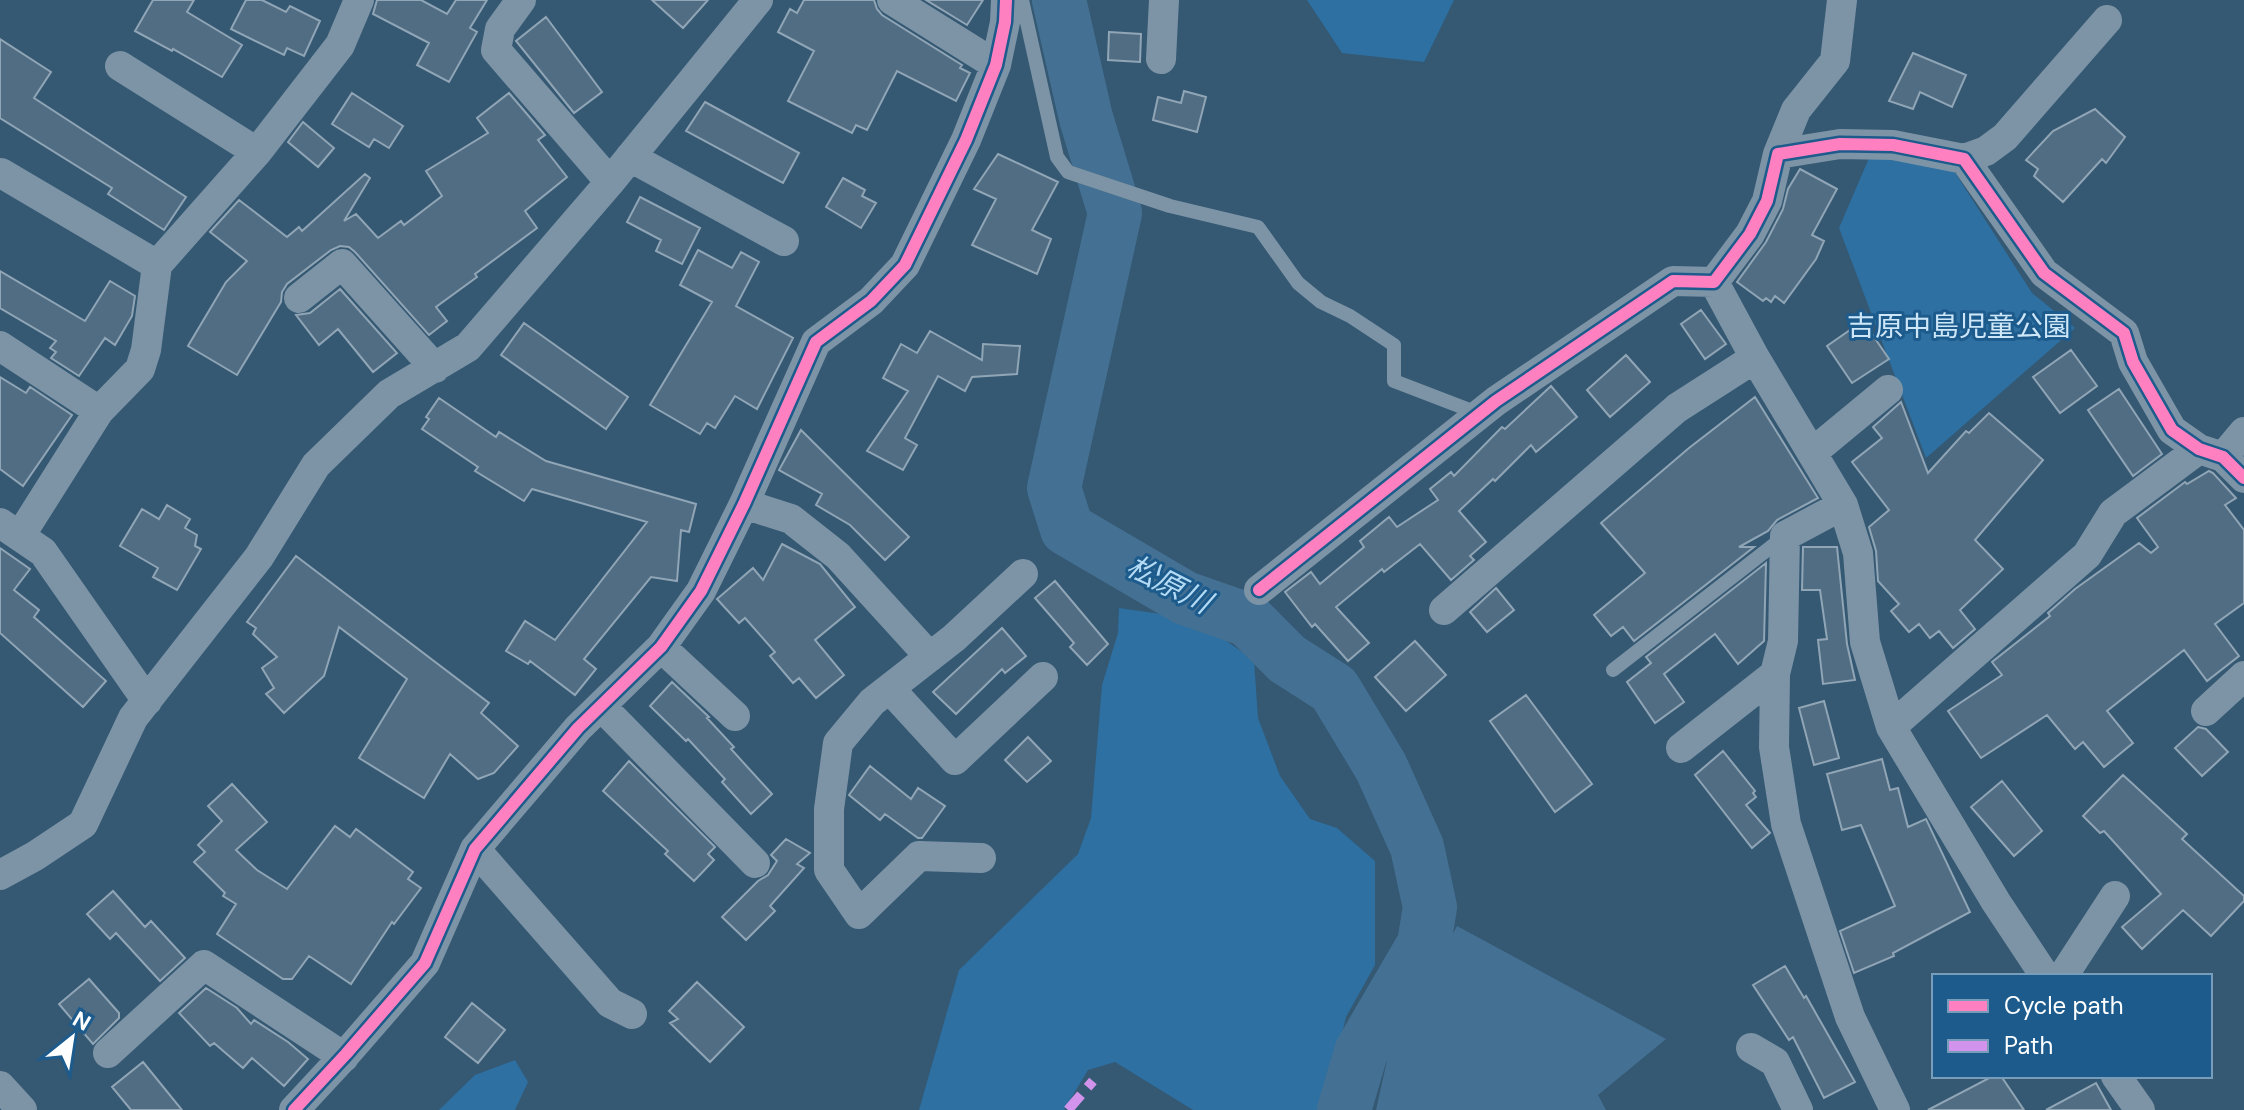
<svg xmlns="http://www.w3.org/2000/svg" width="2244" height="1110" viewBox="0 0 2244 1110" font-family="'DM Sans','Noto Sans JP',sans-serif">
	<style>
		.green { fill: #2d70a1 }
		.water { fill: #447193 }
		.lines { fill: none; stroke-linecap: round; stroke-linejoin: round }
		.river { stroke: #447193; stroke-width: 54 }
		.building { fill: #516d83; stroke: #90a5b5; stroke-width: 2 }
		.service { stroke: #7c94a6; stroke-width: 14 }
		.minor { stroke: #7c94a6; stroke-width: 30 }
		.quiet { stroke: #d193ec; stroke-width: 10; stroke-dasharray: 20 10; stroke-linecap: butt }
		.cycleway-casing { stroke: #1c5b8c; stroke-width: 17 }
		.cycleway { stroke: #ff80c0; stroke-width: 12 }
		.labels { text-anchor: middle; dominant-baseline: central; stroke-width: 6; stroke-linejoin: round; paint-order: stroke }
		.park-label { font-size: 28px; fill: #cde7f9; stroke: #1c5b8c }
		.water-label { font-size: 30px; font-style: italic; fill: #b3daf4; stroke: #1c5b8c }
	</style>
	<rect width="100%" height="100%" fill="#355873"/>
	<path class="green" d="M1307,0h147l-30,62 -82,-9z
		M1872,151l82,20 78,122 43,35 -149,130 -87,-230z
		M1119,608l49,7 57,25 29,20 4,58 22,58 30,43 27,9 38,33v104l-29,52 -22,93h-131l-78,-48 -27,8 -24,40h-145l40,-140 119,-116 13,-36 11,-133 16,-52z
		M515,1060l13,22 -13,28h-76l36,-35z"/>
	<path class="water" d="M1457,926l209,113 -68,56 8,15h-230l12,-54z"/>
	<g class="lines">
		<path class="river" d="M1059,0l27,118 29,95 -61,275 13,41 118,69 63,22 39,39 47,30 47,78 36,80 13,60 -6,37 -63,108 -17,58"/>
	</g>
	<path class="building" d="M153,0h41l-7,12 55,33 -20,32 -49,-28 -1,2 -37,-20z
		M246,0h16l24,12 4,-6 30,15 -16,35 -17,-8 -3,7 -53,-26z
		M377,0h44l26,14 9,-14h31l-17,28 7,4 -28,50 -32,-17 12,-22 -56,-29z
		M652,0h56l-25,28z
		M804,0h70l3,9 5,6 80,50 -2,3 10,5 -14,28 -59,-30 -30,59 -11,-5 -4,8 -64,-32 26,-50 -36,-19 12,-23 7,4z
		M926,0h57l-16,25z
		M546,17l56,75 -28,21 -58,-72z
		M1109,32l32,2 -1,28 -32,-2z
		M0,39l51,33 -17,26 152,99 -22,33 -56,-36 4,-6 -112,-70z
		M1913,53l53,22 -14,32 -32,-15 -7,17 -24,-8z
		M1184,91l22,6 -9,35 -44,-12 5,-23 23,6z
		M352,93l51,33 -14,22 -15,-9 -5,8 -37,-23z
		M509,93l36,42 -7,5 29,37 -42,34 12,17 -62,46 2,3 -41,30 11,14 -18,14 -74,-83 -6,-5 -9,-1 -9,4 -44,34 -5,8 -1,10 -44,73 -49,-29 38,-64 21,-21 -37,-29 29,-32 48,37 12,-10 3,4 63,-57 5,4 -26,43 12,-7 22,24 23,-17 3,4 38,-29 -16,-25 62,-38 -11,-15z
		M705,102l94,51 -16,30 -97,-52z
		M2095,109l30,28 -19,26 -4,-4 -39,43 -29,-26 4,-7 -12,-9 27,-29z
		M303,122l31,26 -16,19 -30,-25z
		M998,154l60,28 -26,48 19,9 -14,35 -65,-29 24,-46 -22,-10z
		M1800,169l37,20 -25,46 12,6 -8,18 -32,44 -9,-7 -4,6 -5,-4 -3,3 -26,-19 29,-40 17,-33 5,-20z
		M843,178l22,12 -3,6 14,7 -15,25 -35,-21z
		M640,197l60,31 -18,36 -26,-13 5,-11 -34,-18z
		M698,250l34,18 9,-16 18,10 -23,44 57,32 -36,71 -22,-13 -20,32 -8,-5 -7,11 -50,-29 62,-103 -32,-17z
		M0,271l85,50 25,-40 25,15 -3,20 -17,29 -10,-7 -26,38 -28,-18 5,-6 -6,-4 6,-7 -56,-33z
		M340,289l57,64 -24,19 -35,-43 -19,16 -23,-30 14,-2z
		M1701,310l25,34 -21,15 -24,-35z
		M1863,321l26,38 -37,24 -25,-37z
		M524,323l104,74 -22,32 -105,-74z
		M930,331l52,29 1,-16 37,2 -3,28 -45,3 -7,14 -27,-15 -33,62 12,7 -14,25 -36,-19 41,-60 -25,-13 18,-34 16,9z
		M2071,350l26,36 -37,27 -27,-36z
		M1626,355l24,27 -40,35 -23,-27z
		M0,377l26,16 4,-6 42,28 -49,71 -23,-17z
		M1551,386l26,31 -41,35 -5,-7 -36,36 -2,-2 -34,32 27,31 -16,14 4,4 -23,20 -31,-36 -36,28 -2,-3 -46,38 33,36 -21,18 -33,-37 -3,3 -27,-35 26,-20 9,12 44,-37 -4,-6 29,-24 8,10 41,-27 -8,-11 21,-17 3,4 48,-49 3,2z
		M2119,389l43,65 -29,22 -45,-66z
		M1755,397l63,101 -41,22 -9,11 -29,16h15l-120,94 -11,-14 -12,9 -17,-21 51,-42 -44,-50 88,-75z
		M439,398l57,39 3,-5 47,29 150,43 -7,28 -8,-2 -4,51 -26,-4 -67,82 12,10 -21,26 -45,-34 -2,3 -22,-13 19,-30 30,19 92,-118 -115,-33 -8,12 -49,-30 3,-4 -56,-38 7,-10 -3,-2z
		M1901,402l27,71 38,-42 3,2 20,-20 54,47 -68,80 28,29 -43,41 15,19 -22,19 -14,-17 -9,7 -11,-14 -10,8 -18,-21 8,-7 -21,-23 -2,-30 -7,-24 20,-17 -37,-48 30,-24 -9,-11z
		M801,430l108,107 -24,23 -35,-35 -34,-20 6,-11 -43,-24z
		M2209,471l4,2 23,25 -11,7 19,25v73l-29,21 24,32 -32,25 -23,-31 -77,61 26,32 -29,24 -21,-25 -8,7 -28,-34 -66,43 -33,-47 54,-36 -10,-13 58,-46 -2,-3 27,-24 64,-46 12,10 7,-6 -21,-29 48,-36 2,2z
		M167,505l23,14 -5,9 12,7 -2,11 6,3 -24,41 -24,-13 5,-9 -38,-22 22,-37 17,10z
		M782,544l38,20 35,43 -40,33 29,35 -28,23 -17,-20 -6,5 -23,-27 5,-4 -30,-34 -6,5 -22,-24 36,-31 10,12z
		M1803,547h34l10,97 8,36 -32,4 -5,-44 9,-1 -7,-49h-18z
		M0,548l30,21 -16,21 25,20 -5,7 72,64 -23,26 -83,-74z
		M296,556l193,147 -8,10 37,33 -24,27 -16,6 -28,-25 -26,44 -65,-40 48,-79 -68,-52 -15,49 -40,37 -18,-19 8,-6 -12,-20 15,-11 -24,-23 3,-6 -9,-6z
		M1766,563l-2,78 -26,23 -23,-30 -51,40 20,28 -29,21 -28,-41 24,-19 -5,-6z
		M1055,581l53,63 -21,21 -17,-18 4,-4 -39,-45z
		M1496,588l18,22 -27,22 -17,-20z
		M1002,628l24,28 -21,17 -3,-4 -46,45 -23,-22z
		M1415,641l31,34 -40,36 -31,-34z
		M672,682l37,35 -2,1 27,29 -3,2 41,45 -21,20 -29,-32 3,-3 -37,-40 -2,2 -36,-35z
		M1526,695l66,89 -37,28 -65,-91z
		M1824,701l15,57 -25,7 -15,-57z
		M2198,727l8,2 22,23 -26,24 -27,-28z
		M1028,737l23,24 -24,21 -22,-22z
		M1723,751l32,40 -2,2 3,4 -10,8 24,28 -18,15 -57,-73z
		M1882,759l8,31 8,-2 10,39 18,-8 44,93 -77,41 1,3 -40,17 -14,-42 55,-25 -34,-81 -19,5 -15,-56z
		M629,761l86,86 -7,7 6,6 -20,21 -29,-27 3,-3 -65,-60z
		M870,766l41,33 7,-11 27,18 -23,32h-4l-33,-24 -5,6 -31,-25z
		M2123,775l64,59 -5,5 62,57v5l-33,35 -28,-26 -41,39 -20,-22 39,-33 -57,-63 -4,2 -17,-17z
		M2002,781l40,50 -28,25 -43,-49z
		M232,784l35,38 -31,28 21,20 30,19 48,-63 15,11 6,-8 57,43 -5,7 13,9 -27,36 -2,-2 -41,62 -42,-28 -17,23h-9l-66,-45 19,-30 -13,-8 2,-3 -31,-31 11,-10 -7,-7 24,-24 -14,-15z
		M786,839l24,14 -13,11 7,4 -34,38 5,5 -29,29 -24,-23 36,-36 10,-6 9,-14 -6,-6z
		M113,891l32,36 6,-6 34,37 -25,23 -44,-48 -6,6 -23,-25z
		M1785,966l19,32 2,-2 49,86 -31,16 -31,-61 -4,3 -36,-55z
		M89,979l30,34v5l-26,26 -34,-40z
		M697,982l47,45 -34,35 -40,-39 8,-4 -9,-8z
		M206,988l31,20 14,16 3,-4 34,22 20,17 -24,27 -32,-28 -9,10 -29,-25 -4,3 -31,-33z
		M472,1003l33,27 -27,33 -33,-26z
		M143,1062l39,48h-51l-19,-23z
		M1993,1076h8l23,34h-96z
		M2096,1083l15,27h-65z"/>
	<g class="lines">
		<path class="service" d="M1022,0l35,157 11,15 102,34 88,21 40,56 23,19 29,14 44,29v36l86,33
			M1613,670l172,-134"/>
		<path class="minor" d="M521,0l-21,29 -4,21 114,132
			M892,0l104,65
			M1161,59l3,-59
			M120,66l137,86
			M1778,154l18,-44 39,-49 7,-61
			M630,157l154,84
			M1964,159l22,-8 19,-14 102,-117
			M1,173l156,92
			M1714,282l41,76 88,147 15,48 7,89 26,85 105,175 49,74
			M299,298l43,-34 93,104
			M0,346l99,65 41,-42 6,-19 11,-85 100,-113 83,-107 19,-45
			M1813,452l75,-62
			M2223,457l21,-25
			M744,504l47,15 47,37 92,101
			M1843,505l-58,31 -2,105 -8,33 -1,73 12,77 64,193 45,93
			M0,523l43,29 104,149
			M20,536l79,-125
			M1259,590l237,-189 177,-120 41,1 36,-48 17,-33 11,-47 62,-10 53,1 71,14 80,114 80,60 9,29 39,68 27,19 24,8 21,21
			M1444,610l233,-202 78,-50
			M661,647l74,69
			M890,689l65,71 88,-83
			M601,706l154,157
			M2206,711l38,-35
			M1891,727l196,-172 26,-42 86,-64
			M1681,748l94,-74
			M475,849l135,154 22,11
			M981,858l-62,-2 -60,58 -30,-44v-61l9,-66 34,-41 82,-64 69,-64
			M0,875l35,-19 48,-32 50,-106 126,-161 57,-92 73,-71 79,-47 142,-165 148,-182
			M2063,976l52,-80
			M1751,1048l24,14 23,48
			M108,1053l96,-88 140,92
			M2116,1076l24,34
			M0,1086l22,24
			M294,1110l52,-56 79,-91 50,-114 103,-121 83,-81 40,-56 43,-87 72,-162 55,-41 34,-36 61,-125 30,-75 9,-43 1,-22"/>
		<path class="quiet" d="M1068,1110l25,-29"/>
		<g class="cycleway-casing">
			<path id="cycleway" d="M1259,590l237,-189 177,-120 41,1 36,-48 17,-33 11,-47 62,-10 53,1 71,14 80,114 80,60 9,29 39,68 27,19 24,8 21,21
				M294,1110l52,-56 79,-91 50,-114 103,-121 83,-81 40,-56 43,-87 72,-162 55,-41 34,-36 61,-125 30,-75 9,-43 1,-22"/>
		</g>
		<use href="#cycleway" class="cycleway"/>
	</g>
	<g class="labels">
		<g class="park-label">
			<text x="1959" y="326">吉原中島児童公園</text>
		</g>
		<g class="water-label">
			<text transform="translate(1169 584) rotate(27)">松原川</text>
		</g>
	</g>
	<rect x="1932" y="974" width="280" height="104" fill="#1c5b8c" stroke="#779dba" stroke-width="2"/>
	<rect x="1948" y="1000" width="40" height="12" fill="#ff80c0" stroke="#779dba" stroke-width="2"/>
	<text x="2004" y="1014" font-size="24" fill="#ffffff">Cycle path</text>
	<rect x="1948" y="1040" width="40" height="12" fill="#d193ec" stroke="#779dba" stroke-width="2"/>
	<text x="2004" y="1054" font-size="24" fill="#ffffff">Path</text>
	<g transform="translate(72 1038) rotate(30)" stroke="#1c5b8c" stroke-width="6" paint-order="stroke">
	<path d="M0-6L14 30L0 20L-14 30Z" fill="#ffffff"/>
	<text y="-12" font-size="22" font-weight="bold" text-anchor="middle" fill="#ffffff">N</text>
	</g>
</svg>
